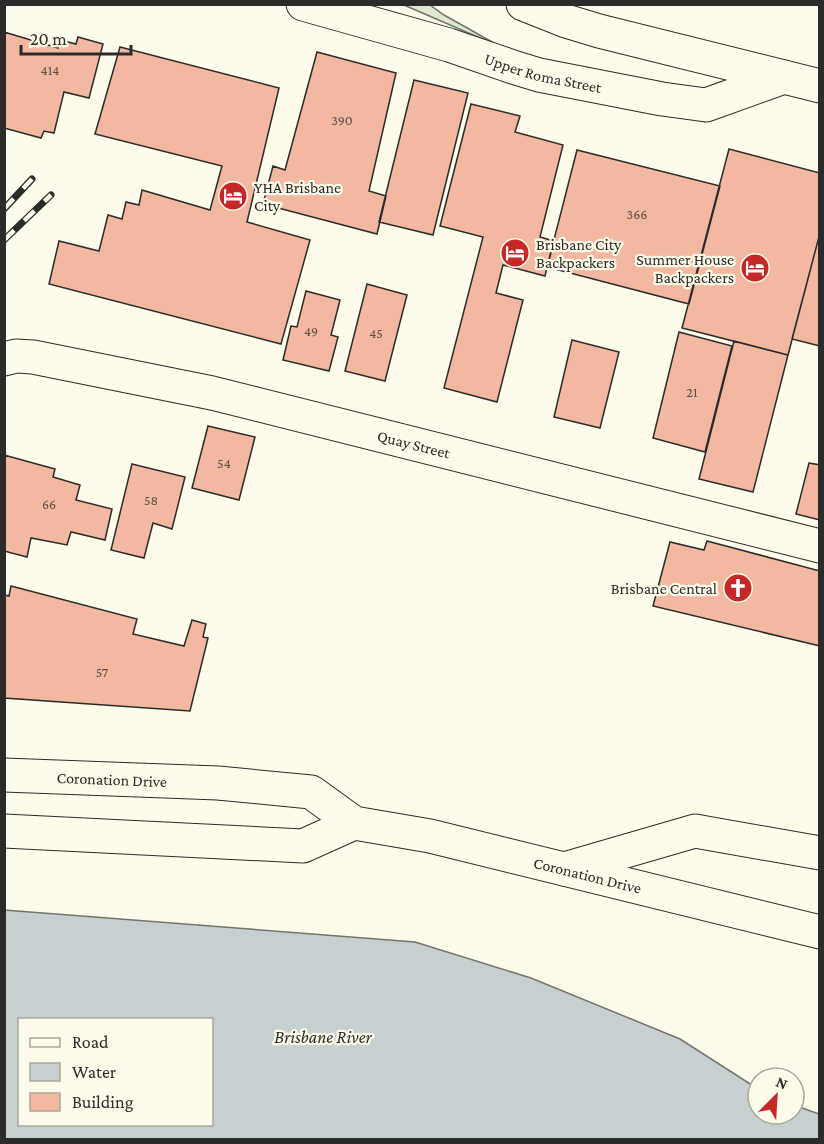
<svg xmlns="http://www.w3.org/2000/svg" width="824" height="1144" viewBox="0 0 824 1144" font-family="'Crimson Pro',serif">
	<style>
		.green { fill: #deebd1; stroke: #74746e; stroke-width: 1.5 }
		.water { fill: #c7d0d0; stroke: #74746e; stroke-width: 1.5; fill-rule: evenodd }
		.building { fill: #f2b8a0; stroke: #2b2b2b; stroke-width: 1.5 }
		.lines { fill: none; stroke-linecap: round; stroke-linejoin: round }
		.minor-casing { stroke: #2b2b2b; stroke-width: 35 }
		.major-casing { stroke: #2b2b2b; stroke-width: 35 }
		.highway-casing { stroke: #2b2b2b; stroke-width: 35 }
		.minor { stroke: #fdfbea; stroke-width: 33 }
		.major { stroke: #fdfbea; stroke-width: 33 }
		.highway { stroke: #fdfbea; stroke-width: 33 }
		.rail-casing { stroke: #2b2b2b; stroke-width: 7 }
		.rail { stroke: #fdfbea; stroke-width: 4.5; stroke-dasharray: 14; stroke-linecap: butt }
		.labels { text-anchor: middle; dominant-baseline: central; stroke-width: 4.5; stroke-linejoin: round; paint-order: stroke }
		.number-label { font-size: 14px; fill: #5d4e48 }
		.street-label { font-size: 16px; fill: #2b2b2b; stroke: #fdfbea }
		.poi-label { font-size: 16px; fill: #2b2b2b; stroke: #fdfbea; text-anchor: start }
		.water-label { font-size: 18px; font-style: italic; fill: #2b2b2b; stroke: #fdfbea }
	</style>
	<rect width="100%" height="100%" fill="#fdfbea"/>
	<path class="green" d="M404,5h26l14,10 57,32z"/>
	<path class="water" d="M4,910l411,32 116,36 149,61 78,50v25h36v-9l25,9v25h-814zM20,1020h192v104h-192z"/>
	<path class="building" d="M4,32l54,16 2,-8 16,4 2,-7 25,7 -14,54 -25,-6 -10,41 -10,-2 -3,7 -37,-10z
		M120,47l159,41 -32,134 63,18 -29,104 -232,-60 10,-43 40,10 9,-36 14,4 4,-17 13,3 3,-15 68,20 12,-44 -127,-32z
		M317,52l79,21 -27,118 17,5 -9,38 -114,-30 10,-38 12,4z
		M414,80l54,13 -35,142 -54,-13z
		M471,104l49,12 -5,16 48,13 -23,92 14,4 -9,35 -42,-11 -7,28 27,7 -26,102 -53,-14 39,-151 -43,-11z
		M729,149l91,24v60l-32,122 -106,-27z
		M577,150l143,36 -31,118 -142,-37z
		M820,233v113l-28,-7z
		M367,284l40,11 -22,86 -40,-10z
		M306,291l34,9 -9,35 7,2 -9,34 -46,-11 8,-34 6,1z
		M679,332l53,14 -27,106 -52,-14z
		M572,340l47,12 -19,76 -46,-11z
		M734,341l54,14 -35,137 -54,-13z
		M208,426l47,11 -16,63 -47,-12z
		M4,455l51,14 -2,8 27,8 -4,15 36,9 -7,31 -34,-8 -4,13 -36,-7 -4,19 -23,-6z
		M809,463l11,2v55l-24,-6z
		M132,464l53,13 -13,52 -19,-6 -9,35 -33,-8z
		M707,541l113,30v75l-167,-40 17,-64 34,8z
		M11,586l126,33 -4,15 51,12 8,-26 14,4 -3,13 5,1 -18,73 -186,-13v-103l5,1z"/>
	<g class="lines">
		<g class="minor-casing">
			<g id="minor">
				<path id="s1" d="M303,4l146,41 67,23 23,7 123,24 44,6 78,-28"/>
				<path id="s2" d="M4,359l12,-3 17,1 179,36 608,153"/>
			</g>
		</g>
		<g class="major-casing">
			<path id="major" d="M523,4l43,17 33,10 221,55"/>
		</g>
		<g class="highway-casing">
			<g id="highway">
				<path id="s3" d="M4,775l214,8 93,9 43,31 76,13 390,96"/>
				<path d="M4,831l299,15 51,-23"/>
				<path d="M564,869l131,-38 125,22"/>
			</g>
		</g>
		<use href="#minor" class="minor"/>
		<use href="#major" class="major"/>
		<use href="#highway" class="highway"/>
		<g class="rail-casing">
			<path id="rail" d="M4,209l28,-30
				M4,240l47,-45"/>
		</g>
		<use href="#rail" class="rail"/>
	</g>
	<defs>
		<g id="hotel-disc" transform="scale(1.5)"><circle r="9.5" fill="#c62828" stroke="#fdfbea"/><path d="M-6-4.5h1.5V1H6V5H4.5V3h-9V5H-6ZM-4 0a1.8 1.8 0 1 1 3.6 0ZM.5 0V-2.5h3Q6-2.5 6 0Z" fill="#fff"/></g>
		<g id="church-disc" transform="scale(1.5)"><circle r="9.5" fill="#c62828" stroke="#fdfbea"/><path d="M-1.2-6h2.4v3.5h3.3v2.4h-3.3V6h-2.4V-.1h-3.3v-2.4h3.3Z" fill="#fff"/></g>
	</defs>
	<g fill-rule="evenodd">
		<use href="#hotel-disc" x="233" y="196"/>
		<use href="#hotel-disc" x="515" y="253"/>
		<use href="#hotel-disc" x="755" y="268"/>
		<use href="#church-disc" x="738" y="588"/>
	</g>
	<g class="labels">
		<g class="number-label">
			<text x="50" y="70">414</text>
			<text x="342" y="120">390</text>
			<text x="637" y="214">366</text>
			<text x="311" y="331">49</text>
			<text x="376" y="333">45</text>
			<text x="692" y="392">21</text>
			<text x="224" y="463">54</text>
			<text x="151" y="500">58</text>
			<text x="49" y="504">66</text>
			<text x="102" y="672">57</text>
		</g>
		<g class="street-label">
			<text stroke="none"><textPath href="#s1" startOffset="250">Upper Roma Street</textPath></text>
			<text stroke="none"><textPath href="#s2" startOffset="420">Quay Street</textPath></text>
			<text stroke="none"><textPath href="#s3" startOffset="108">Coronation Drive</textPath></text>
			<text stroke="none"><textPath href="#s3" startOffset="600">Coronation Drive</textPath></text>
		</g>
		<g class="poi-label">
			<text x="254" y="187">YHA Brisbane<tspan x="254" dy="18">City</tspan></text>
			<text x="536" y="244">Brisbane City<tspan x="536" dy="18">Backpackers</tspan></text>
			<text x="734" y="259" text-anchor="end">Summer House<tspan x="734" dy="18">Backpackers</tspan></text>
			<text x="717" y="588" text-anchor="end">Brisbane Central</text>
		</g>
		<g class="water-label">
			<text x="323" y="1037">Brisbane River</text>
		</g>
	</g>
	<rect width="824" height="1144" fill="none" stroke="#2b2b2b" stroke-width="12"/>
	<rect x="18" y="1018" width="195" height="108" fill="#fdfbea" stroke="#a9a89e" stroke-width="1.5"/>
	<rect x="30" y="1038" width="30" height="9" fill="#fdfbea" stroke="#a9a89e" stroke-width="1.5"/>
	<text x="72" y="1048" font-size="18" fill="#2b2b2b">Road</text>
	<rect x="30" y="1063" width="30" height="18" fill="#c7d0d0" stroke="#a9a89e" stroke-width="1.5"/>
	<text x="72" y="1078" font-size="18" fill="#2b2b2b">Water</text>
	<rect x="30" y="1093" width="30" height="18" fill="#f2b8a0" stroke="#a9a89e" stroke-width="1.5"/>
	<text x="72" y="1108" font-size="18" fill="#2b2b2b">Building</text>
	<g transform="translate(776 1096) rotate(24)"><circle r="28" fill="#fdfbea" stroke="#a9a89e" stroke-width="1.5"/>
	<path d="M0-4.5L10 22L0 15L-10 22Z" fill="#c62828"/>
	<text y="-9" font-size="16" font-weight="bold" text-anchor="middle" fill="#2b2b2b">N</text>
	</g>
	<path d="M21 45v9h110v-9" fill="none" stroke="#2b2b2b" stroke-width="3"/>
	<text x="30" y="45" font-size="18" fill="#2b2b2b" stroke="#fdfbea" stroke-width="4.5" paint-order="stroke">20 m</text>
</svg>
